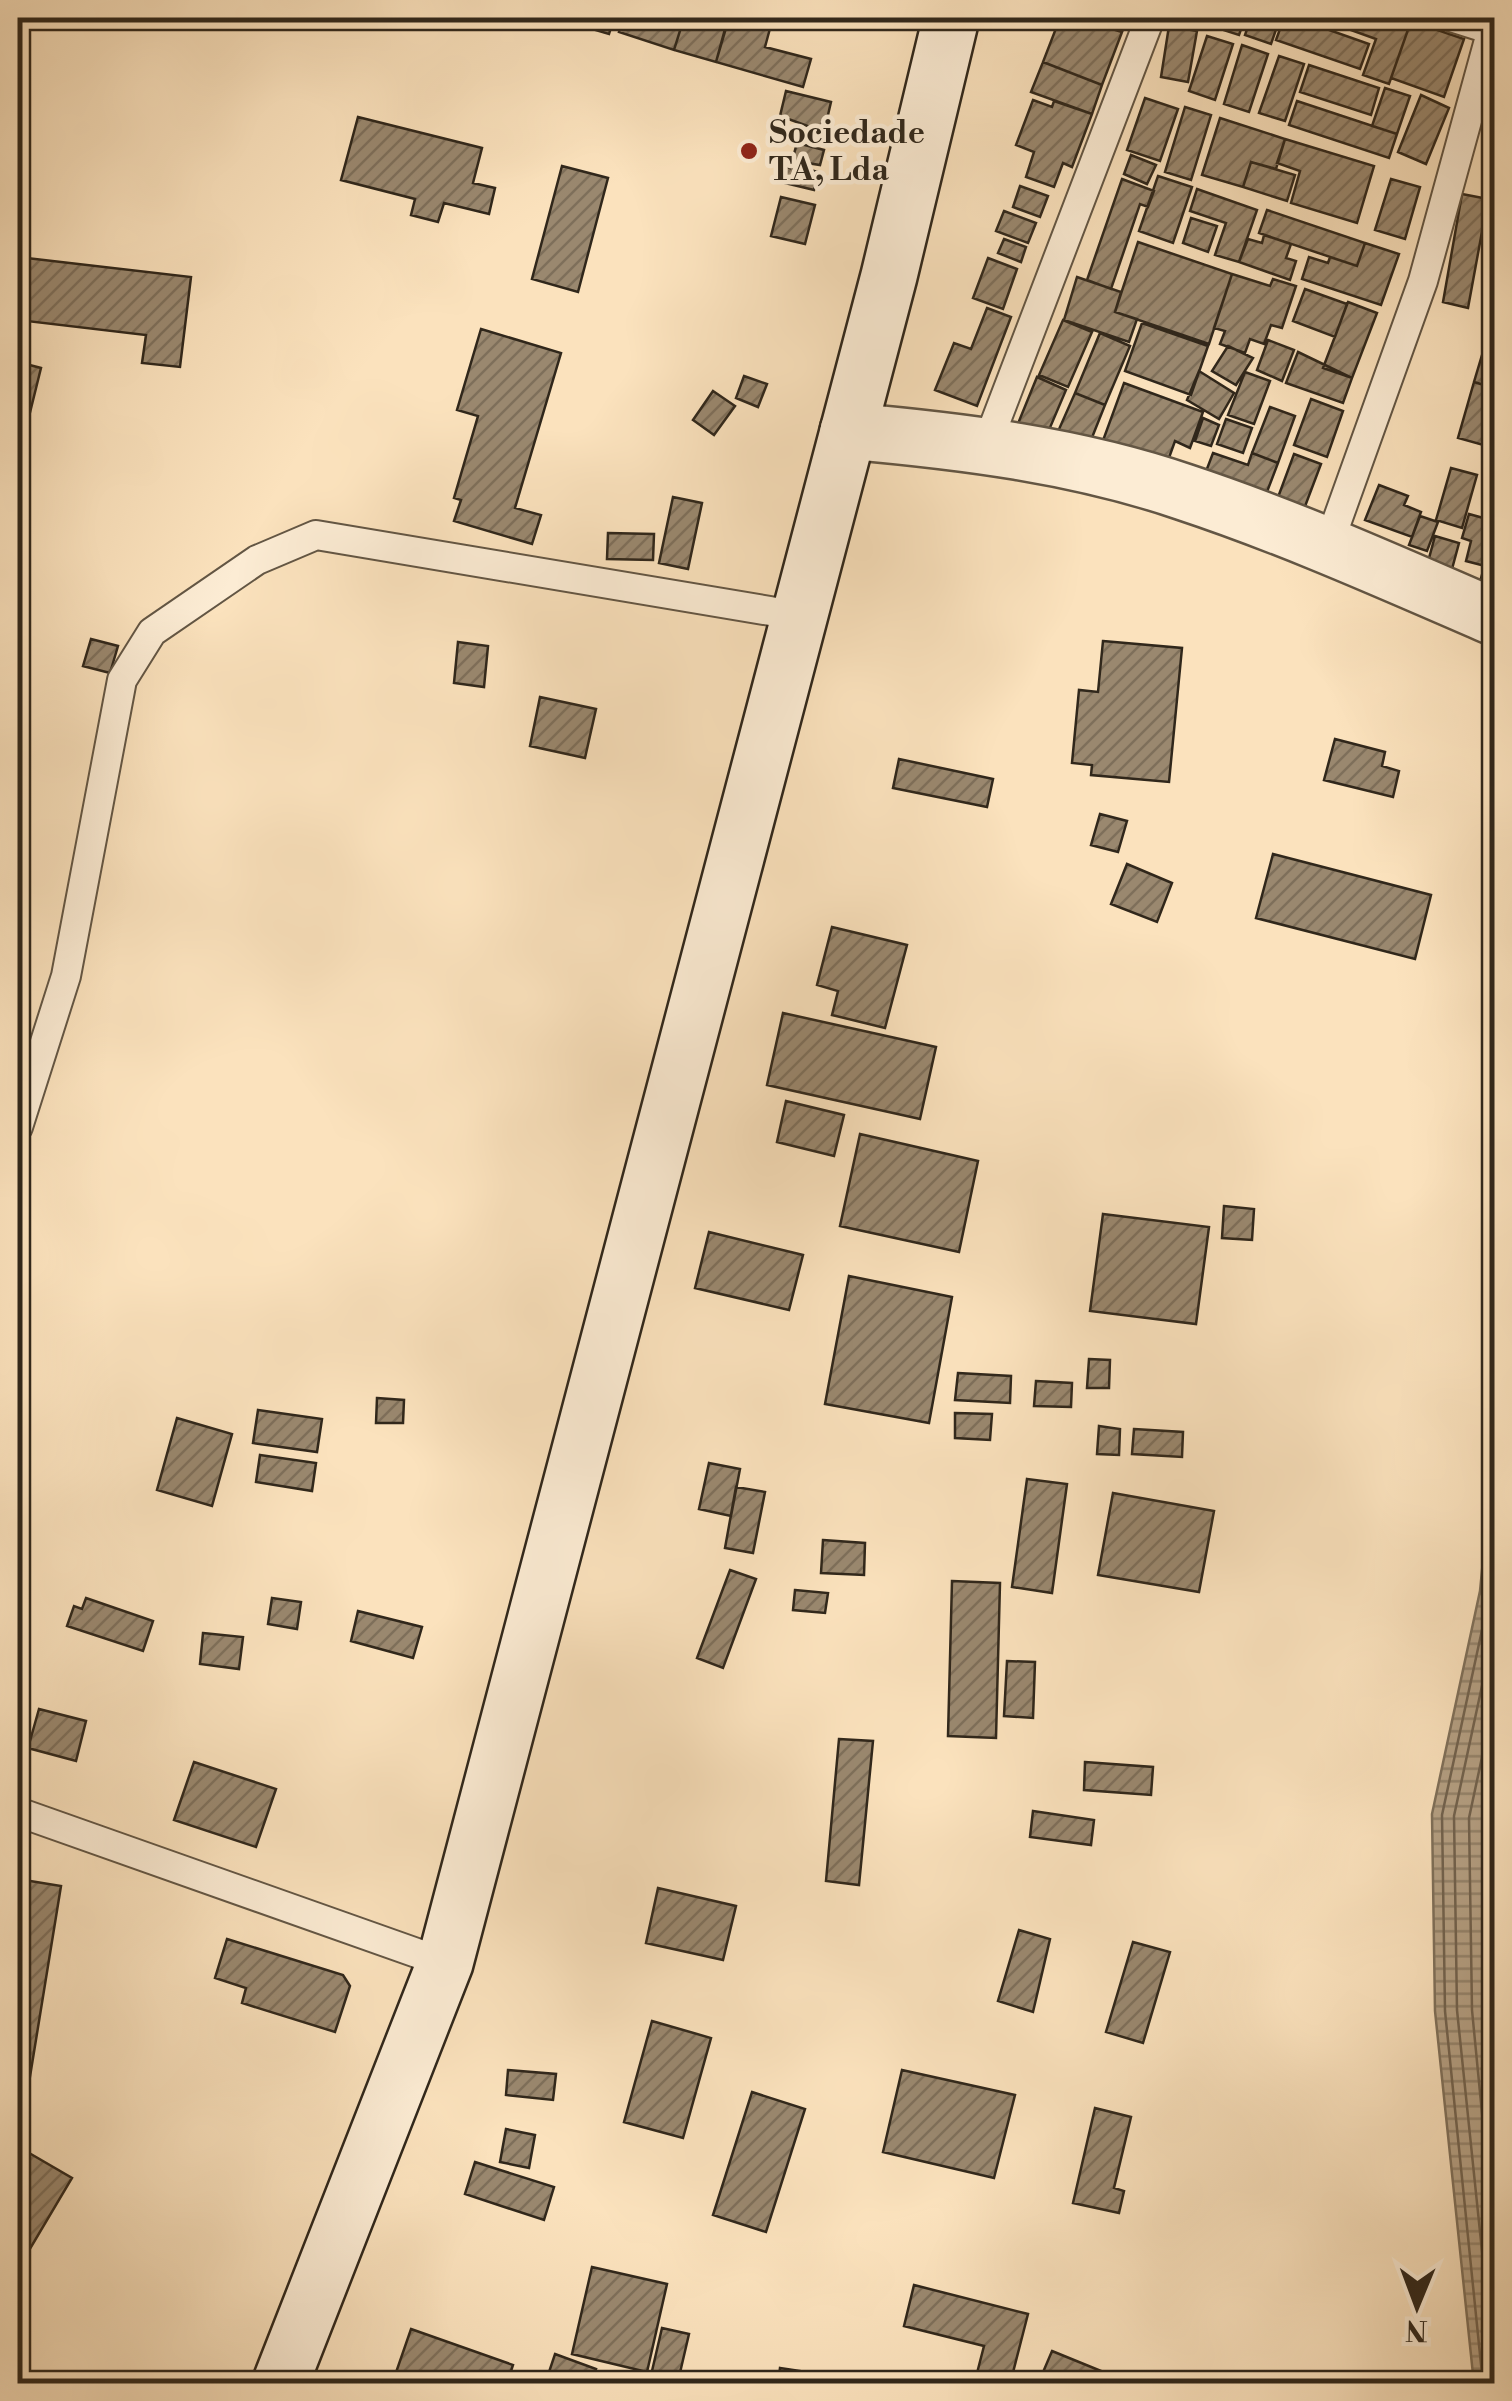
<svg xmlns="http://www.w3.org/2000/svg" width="1512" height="2401" viewBox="0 0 1512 2401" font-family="'Libre Bodoni',serif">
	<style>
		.water { fill: url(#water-rules); stroke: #80715b; stroke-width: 2.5 }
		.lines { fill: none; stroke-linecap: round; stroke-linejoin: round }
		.shore { stroke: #736450; stroke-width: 2.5 }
		.building { fill: url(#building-hatch); stroke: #30271b; stroke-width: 2.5 }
		.service-casing { stroke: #635644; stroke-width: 32 }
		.minor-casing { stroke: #635644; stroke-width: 60 }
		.secondary-casing { stroke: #30271b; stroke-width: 60 }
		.service { stroke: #fcecd4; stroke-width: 28 }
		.minor { stroke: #fcecd4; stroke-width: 55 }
		.secondary { stroke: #fcecd4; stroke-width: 55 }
		.poi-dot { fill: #8f2418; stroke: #fcecd4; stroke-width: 4 }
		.labels { text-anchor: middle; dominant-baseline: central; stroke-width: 9; stroke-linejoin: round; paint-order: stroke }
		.poi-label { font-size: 32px; font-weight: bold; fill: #30271b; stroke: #fcecd4; text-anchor: start }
	</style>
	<defs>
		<pattern id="water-rules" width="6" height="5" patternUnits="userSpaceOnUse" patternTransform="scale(2.5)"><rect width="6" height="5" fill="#b6a286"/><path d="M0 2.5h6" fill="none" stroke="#94846d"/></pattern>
		<pattern id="building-hatch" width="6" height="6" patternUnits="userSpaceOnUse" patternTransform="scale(2.5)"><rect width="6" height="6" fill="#9a886f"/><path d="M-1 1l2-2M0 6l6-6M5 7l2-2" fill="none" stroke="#7e6f5a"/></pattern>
	</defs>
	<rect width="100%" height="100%" fill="#fbe2bd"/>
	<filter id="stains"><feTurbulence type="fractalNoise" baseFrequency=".002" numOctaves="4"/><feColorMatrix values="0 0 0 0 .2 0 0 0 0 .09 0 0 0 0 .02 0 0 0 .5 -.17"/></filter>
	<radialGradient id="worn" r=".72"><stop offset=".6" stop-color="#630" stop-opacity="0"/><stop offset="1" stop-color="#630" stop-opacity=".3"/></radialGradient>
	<path class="water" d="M1494,1447v936l-20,1 -39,-373 -3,-197 48,-223z"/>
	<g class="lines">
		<path class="shore" d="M1494,1630l-40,186 3,194 37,357
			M1494,1701l-25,117 3,192 22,227
			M1483,2384l-38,-373 -3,-196 48,-222 4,-47"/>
	</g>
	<path class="building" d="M569,18h45l-5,16 -41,-12z
		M624,18h60l-10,32 -55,-18z
		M684,18h24l-2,6 19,5 -9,33 -42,-12z
		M729,18l43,3 -7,26 46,12 -8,28 -87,-25z
		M1060,18h16l46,14 -20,53 -59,-23z
		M1076,18h52l-6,14z
		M1214,18h31l-6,17 -28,-9z
		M1251,18h29l-9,26 -26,-9z
		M1284,18h68l-4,11 -30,-11 -3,7 54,19 -9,25 -84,-29z
		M1352,18h40l18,6 -21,60 -26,-9 13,-36 -28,-10z
		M1411,21l53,18 -20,58 -53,-19z
		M1169,26l28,5 -9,51 -27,-5z
		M1207,36l26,8 -18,56 -26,-9z
		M1242,45l26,9 -19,58 -25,-8z
		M1279,56l25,8 -19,57 -26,-8z
		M1043,62l59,23 -10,29 -61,-22z
		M1309,65l70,23 -8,27 -71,-23z
		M1385,88l25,8 -13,38 -25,-8z
		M786,91l45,11 -7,30 -44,-16z
		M1421,95l28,13 -23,56 -28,-12z
		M1145,98l33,11 -18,52 -33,-11z
		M1033,100l19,7 2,-6 38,13 -20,53 -9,-4 -9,24 -28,-10 8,-25 -18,-7z
		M1297,101l100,33 -8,24 -100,-33z
		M1185,107l26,8 -20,65 -26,-8z
		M358,117l124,31 -9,35 22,5 -6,26 -45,-11 -6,19 -27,-7 4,-16 -74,-19z
		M1220,118l65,21 -9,30 -25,-7 -8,25 -41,-12z
		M1285,139l89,27 -17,57 -66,-20 9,-32 -23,-8z
		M797,143l27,7 -4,15 -13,-2 -1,6 12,3 -4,18 -33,-8 4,-16 5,2z
		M1131,155l25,10 -9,19 -23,-10z
		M1251,162l44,13 -8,26 -44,-14z
		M562,166l46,12 -30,114 -46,-13z
		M1158,176l34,11 -19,56 -34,-12z
		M1122,179l32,12 -6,16 -8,-3 -29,85 -24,-9z
		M1391,179l29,8 -15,52 -30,-9z
		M1020,186l28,10 -8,21 -27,-10z
		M1197,189l60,21 -18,52 -24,-7 11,-32 -36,-12z
		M1462,194l26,5 -20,109 -25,-6z
		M781,197l34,8 -10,39 -34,-8z
		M1267,210l98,33 -8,23 -98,-33z
		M1004,211l32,12 -8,20 -32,-12z
		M1191,218l26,8 -9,26 -25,-9z
		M1264,235l27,9 -5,14 10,3 -6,19 -51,-18 9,-23 14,4z
		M1004,239l22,8 -5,15 -23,-9z
		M1138,242l94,32 -23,70 -94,-32z
		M1365,243l34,11 -18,51 -79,-26 7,-22 19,6 2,-6 27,9z
		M18,257l173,20 -11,90 -38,-4 4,-28 -128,-15z
		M988,258l29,11 -14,40 -30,-11z
		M1232,274l38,12 3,-7 23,7 -14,42 -11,-3 -7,19 -14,-5 -5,14 -25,-9 5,-13 -11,-3z
		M1077,277l44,15 -6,20 22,7 -8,23 -65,-22z
		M1305,289l42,15 -12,33 -42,-16z
		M1348,302l29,11 -25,65 -29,-10z
		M987,308l24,9 -34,89 -42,-16 19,-47 17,6z
		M1063,320l29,12 -24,55 -29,-12z
		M1142,323l66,23 -17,49 -66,-24z
		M481,329l80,24 -46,155 26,7 -9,29 -78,-23 7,-21 -7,-2 24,-82 -21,-6z
		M1100,333l30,13 -25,59 -30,-12z
		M1268,340l26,10 -12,31 -25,-11z
		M1485,345l9,3v40l-20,-6z
		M1228,346l25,12 -17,27 -24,-14z
		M1298,352l54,26 -9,25 -57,-20z
		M18,362l23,6 -20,81 -3,-1z
		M1199,371l35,22 -15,26 -32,-19z
		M1245,372l25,9 -16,43 -26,-9z
		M744,376l23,8 -9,23 -22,-9z
		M1037,377l29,13 -20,47 -29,-11z
		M1474,382l20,6v32l-7,26 -29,-8z
		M1124,383l79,29 -13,36 -15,-7 -10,28 -64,-23z
		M713,391l22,15 -21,29 -21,-15z
		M1075,393l30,12 -18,45 -31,-14z
		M1311,399l32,12 -16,46 -33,-12z
		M1270,407l25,9 -17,47 -26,-10z
		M1203,418l16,7 -8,21 -16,-5z
		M1226,419l26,9 -9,25 -26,-9z
		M1213,453l35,12 4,-12 26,10 -13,34 -60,-23z
		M1294,454l27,10 -17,45 -27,-9z
		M1451,468l26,7 -15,53 -26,-8z
		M1379,485l29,11 -4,9 17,7 -9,25 -47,-17z
		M673,497l29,6 -14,66 -29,-6z
		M1469,514l25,7 -9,45 -19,-5 5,-20 -9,-3z
		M1420,516l18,6 -11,29 -18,-6z
		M608,533l46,1 -1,26 -46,-1z
		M1435,536l24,7 -7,26 -24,-7z
		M1490,546l4,1v39l-14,-4z
		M91,639l27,7 -8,27 -27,-7z
		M1103,641l79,7 -13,134 -78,-7 1,-10 -20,-2 7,-73 19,2z
		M458,642l30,4 -4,41 -30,-4z
		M540,697l56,12 -11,49 -55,-12z
		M1335,739l50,13 -3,14 17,5 -6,26 -69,-17z
		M899,759l94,20 -6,28 -94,-19z
		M1100,814l27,7 -9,31 -27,-7z
		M1273,854l158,41 -16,64 -159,-41z
		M1127,864l45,19 -15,39 -46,-18z
		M832,927l75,18 -22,83 -53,-13 6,-24 -21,-6z
		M783,1013l153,34 -16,72 -153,-34z
		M786,1101l58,14 -10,41 -57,-14z
		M860,1134l118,27 -19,91 -119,-26z
		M1224,1206l30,3 -2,31 -30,-2z
		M1103,1214l106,13 -13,97 -106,-13z
		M709,1232l94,23 -14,55 -94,-22z
		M849,1276l103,21 -23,126 -104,-19z
		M1089,1359l21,1 -1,28h-22z
		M958,1373l53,3 -1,27 -55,-3z
		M1036,1381l36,2 -1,24 -37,-1z
		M377,1398l27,2 -1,23h-27z
		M258,1410l64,9 -5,33 -64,-9z
		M955,1413l37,1 -2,26 -35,-2z
		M177,1418l55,16 -20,72 -55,-16z
		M1099,1426l21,3 -1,26 -22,-1z
		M1134,1429l49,3 -1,25 -50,-3z
		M260,1455l56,8 -4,28 -56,-9z
		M709,1463l31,6 -9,47 -32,-7z
		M1027,1479l40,5 -15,109 -40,-6z
		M736,1487l29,5 -12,61 -28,-5z
		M1113,1493l101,18 -15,81 -101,-17z
		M823,1540l42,3 -1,32 -43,-2z
		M730,1570l26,9 -33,89 -26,-10z
		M952,1581l48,2 -4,155 -48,-2z
		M795,1590l33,3 -3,20 -32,-3z
		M86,1598l67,23 -10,30 -76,-25 7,-20 8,3z
		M272,1598l29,4 -4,27 -29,-5z
		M358,1611l64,16 -9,31 -62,-17z
		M203,1633l40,4 -4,32 -39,-5z
		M1007,1661l28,1 -2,56 -29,-2z
		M39,1709l47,12 -10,40 -48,-13z
		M839,1739l34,2 -14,144 -33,-4z
		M194,1762l82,27 -20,58 -82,-27z
		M1085,1762l68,5 -2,28 -67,-5z
		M1033,1811l61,9 -3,25 -61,-8z
		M18,1879l43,7 -34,209 -9,-2z
		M658,1888l78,18 -13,54 -77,-17z
		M1019,1930l31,9 -17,73 -35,-11z
		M227,1939l116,36 7,11 -15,46 -93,-29 4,-15 -31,-10z
		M1133,1942l37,10 -27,91 -37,-11z
		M652,2021l59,17 -28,100 -59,-16z
		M508,2070l48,4 -3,26 -47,-5z
		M902,2070l113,25 -21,83 -111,-26z
		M752,2092l53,17 -39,123 -53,-17z
		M1095,2108l36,9 -17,71 10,3 -5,22 -46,-10z
		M506,2129l29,6 -6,33 -29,-6z
		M24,2150l48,28 -54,91v-109z
		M475,2162l79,25 -10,33 -79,-26z
		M592,2267l75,17 -20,88 -75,-18z
		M914,2285l114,29 -18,70 -34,-7 8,-31 -80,-20z
		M662,2328l27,6 -10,43 -27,-6z
		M411,2329l102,36 -5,15 11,4h-127z
		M1052,2351l54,22 -4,11h-64z
		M555,2354l41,15 -6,15h-45z
		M780,2368l40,6 -2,10h-40z"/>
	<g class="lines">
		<g class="service-casing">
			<path id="service" d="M1454,18l38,12
				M987,444l163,-426
				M1328,546l95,-265 71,-259
				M18,1127l48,-151 56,-296 30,-48 105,-72 59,-25 484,81
				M18,1812l427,151"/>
		</g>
		<g class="minor-casing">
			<path id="minor" d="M848,431c113,10 228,24 336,61 106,35 208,81 310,125"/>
		</g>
		<g class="secondary-casing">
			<path id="secondary" d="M280,2384l165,-421 444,-1687 62,-258"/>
		</g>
		<use href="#service" class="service"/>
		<use href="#minor" class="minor"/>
		<use href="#secondary" class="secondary"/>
	</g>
	<circle class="poi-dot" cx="749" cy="151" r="10"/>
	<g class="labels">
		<g class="poi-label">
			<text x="769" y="133">Sociedade<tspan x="769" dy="37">TA, Lda</tspan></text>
		</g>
	</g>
	<rect width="1512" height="2401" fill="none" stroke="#fbe2bd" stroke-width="60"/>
	<rect x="20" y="20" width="1472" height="2361" fill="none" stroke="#30271b" stroke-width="5"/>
	<rect x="30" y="30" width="1452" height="2341" fill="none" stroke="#30271b" stroke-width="2.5"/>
	<g transform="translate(1417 2306) rotate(181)" stroke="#fcecd4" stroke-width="8" paint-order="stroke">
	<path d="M0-8L18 38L0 25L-18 38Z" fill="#30271b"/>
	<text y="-15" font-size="28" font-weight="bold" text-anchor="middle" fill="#30271b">N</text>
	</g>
	<rect width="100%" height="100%" filter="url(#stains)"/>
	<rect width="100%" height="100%" fill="url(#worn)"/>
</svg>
